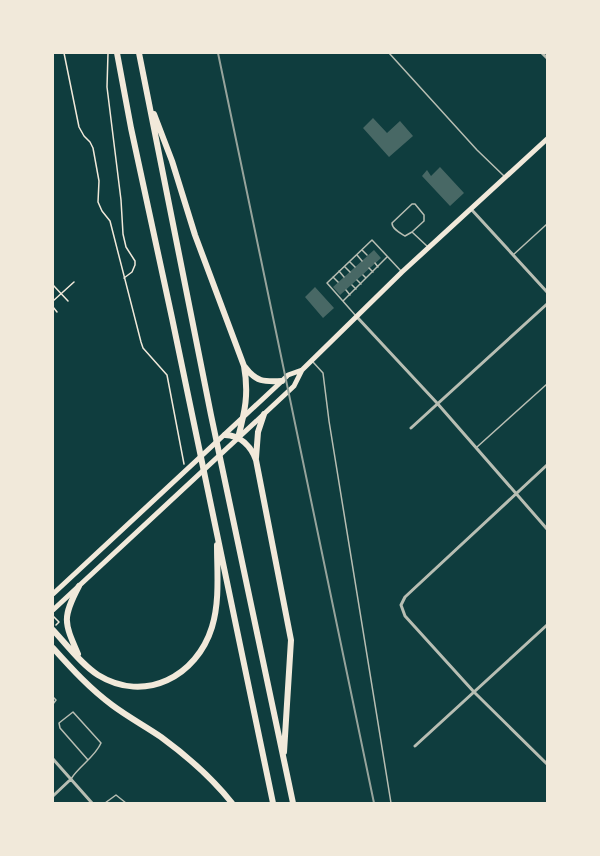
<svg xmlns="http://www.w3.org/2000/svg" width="600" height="856" viewBox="0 0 600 856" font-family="Helvetica,sans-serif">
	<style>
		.building { fill: #486865 }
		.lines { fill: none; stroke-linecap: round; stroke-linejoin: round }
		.path { stroke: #f1e9da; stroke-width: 1.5 }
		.service { stroke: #b8beb3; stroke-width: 1.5 }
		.minor { stroke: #b8beb3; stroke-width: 3 }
		.primary { stroke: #f1e9da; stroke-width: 5 }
		.motorway { stroke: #f1e9da; stroke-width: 6 }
		.rail { stroke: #97a49c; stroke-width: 2 }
	</style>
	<rect width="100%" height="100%" fill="#0f3d3e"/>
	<path class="building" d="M373,118l14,15 13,-12 13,15 -24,21 -26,-29z
		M440,167l24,26 -14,13 -28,-30 5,-6 4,6z
		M374,250l7,8 -41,37 -7,-8z
		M315,287l19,21 -11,10 -18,-21z"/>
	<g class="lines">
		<path class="path" d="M64,53l15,74 5,9 6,6 3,6 6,33 -1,21 4,9 8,10 31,121 2,6 24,27 17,89
			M108,53l-1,34 14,113 2,34 3,13 9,14v4l-3,7 -8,6
			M53,285l15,16
			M53,301l21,-19
			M53,307l4,5
			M53,616l6,6 -3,3"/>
		<path class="service" d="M389,53l88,97 27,26
			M412,232l12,-11v-6l-9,-11h-3l-20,19c0,6 8,10 13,13l7,-4 16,15
			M362,250l5,5
			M357,255l5,6
			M513,255l34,-31
			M350,262l5,5
			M375,263l3,4
			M345,267l5,5
			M369,268l4,4
			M339,271l5,6
			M363,275l3,3
			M333,277l5,5
			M357,280l4,4
			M352,285l4,4
			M346,290l4,5
			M343,301l44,-44
			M356,316l-29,-33 45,-43 29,31
			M313,362l10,11 6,48 62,382
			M477,447l70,-63
			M53,697l3,3 -3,4
			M71,779c8,-13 24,-22 30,-36l-28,-31 -14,11 1,5 28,32
			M105,803l11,-8 10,8"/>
		<path class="minor" d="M542,53l5,5
			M471,209l76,83
			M357,317l80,86 110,126
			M411,428l136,-124
			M547,465l-142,132 -4,8 4,11 69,76 73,72
			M415,746l132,-121
			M53,759l39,44
			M53,796l18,-17"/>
		<path class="primary" d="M53,594l229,-213 6,-6 14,-5
			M53,610l211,-196 30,-28 8,-16 100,-98 145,-133"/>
		<path class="motorway" d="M117,53l14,75 41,190 101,485
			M139,53l72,362 82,388
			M154,114l18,47 23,74 49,131c5,28 1,45 -6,72
			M245,367c11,15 19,15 37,14
			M225,435c15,0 26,11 31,25l35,180 -7,112
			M256,458l2,-26 6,-18
			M53,630c14,15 28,34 45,45 47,29 99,1 114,-48 8,-26 5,-55 5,-82
			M53,648c19,21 37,41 59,57 16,12 33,21 49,32 26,19 51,41 71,66
			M78,654c-14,-32 -16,-36 1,-68"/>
		<path class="rail" d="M218,53l156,750"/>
	</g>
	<rect width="600" height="856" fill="none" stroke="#f1e9da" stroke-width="108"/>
</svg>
